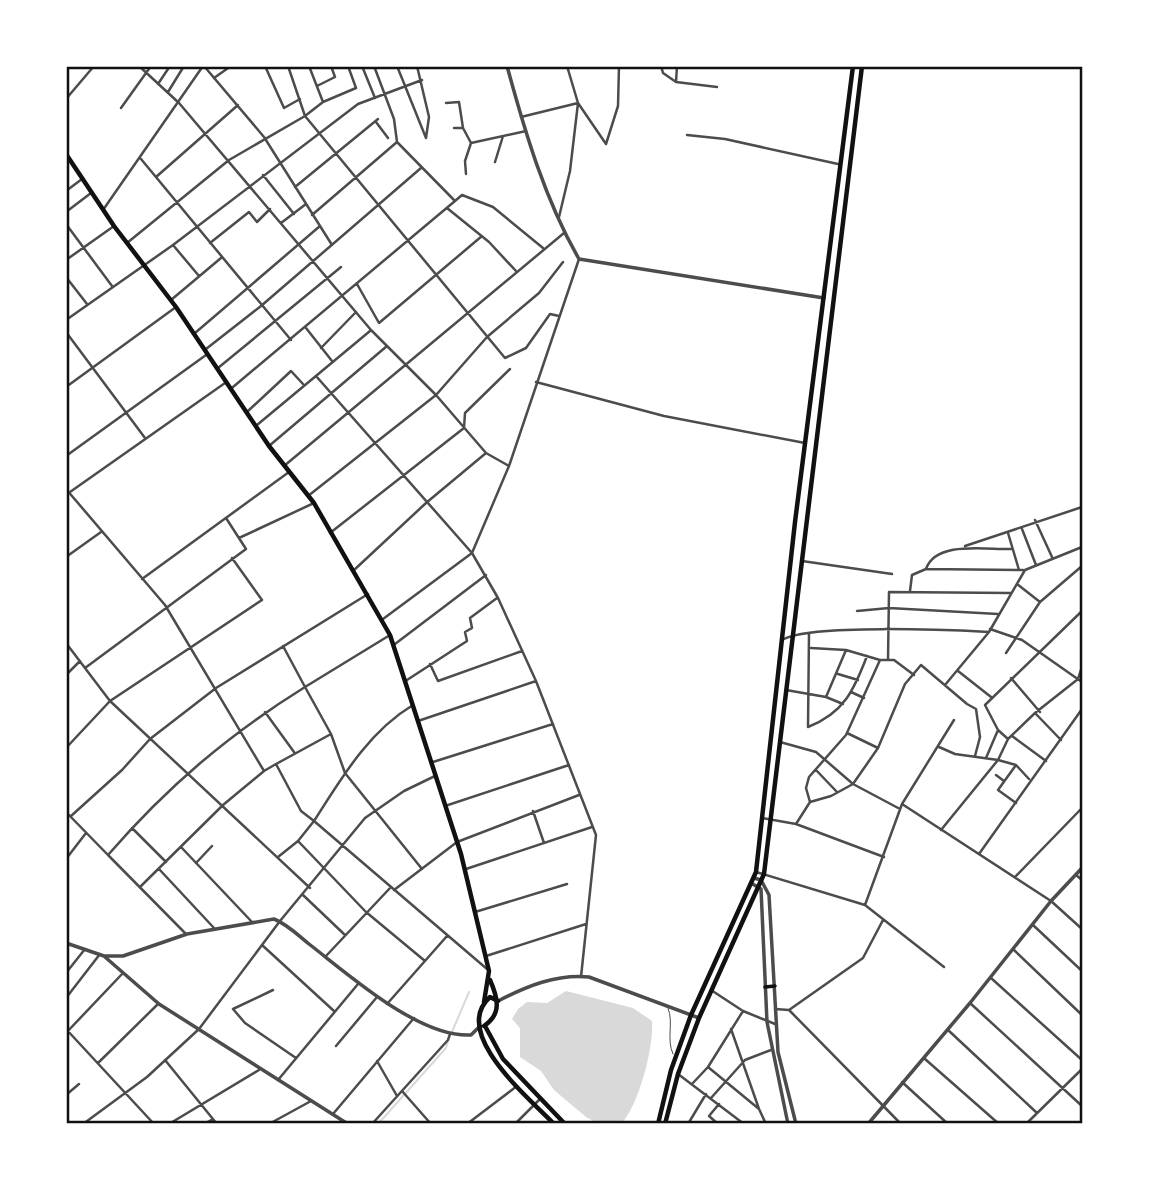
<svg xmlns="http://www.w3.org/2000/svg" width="1149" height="1190" viewBox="0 0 1149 1190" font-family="Rubik,sans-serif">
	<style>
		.water { fill: #d9d9d9 }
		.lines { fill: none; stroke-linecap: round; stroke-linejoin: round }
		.stream { stroke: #d9d9d9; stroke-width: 2 }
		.service { stroke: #4c4c4c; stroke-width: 1 }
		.minor { stroke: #4c4c4c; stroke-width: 2.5 }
		.tertiary { stroke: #4c4c4c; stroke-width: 3.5 }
		.secondary { stroke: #111; stroke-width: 3.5 }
		.primary { stroke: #111; stroke-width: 4.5 }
		.neatline { fill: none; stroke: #111; stroke-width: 2.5 }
	</style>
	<rect width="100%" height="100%" fill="#fff"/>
	<path class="water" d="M566,991l67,17 19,13c2,26 -13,83 -30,102h-25l-11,-6 -32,-27 -13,-19 -21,-14v-29l-8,-9 6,-10 9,-7 20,1z"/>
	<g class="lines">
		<path class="stream" d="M452,1032l17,-40
			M378,1124l68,-76 2,-7"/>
		<path class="service" d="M668,1008c6,15 -2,31 5,46"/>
		<path class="minor" d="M139,66l40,37 192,227 65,65 50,58 23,13
			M204,66l60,71 68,108
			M265,66l19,42 16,-9
			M288,66l17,50 200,242 21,-10 24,-34 9,2
			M309,66l14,36
			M362,66l13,32
			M397,66l29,72
			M417,66l12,51 -3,21
			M567,66l11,37 28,41
			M661,66l2,7 13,9
			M677,66l-1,16 41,5
			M214,78l17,-12
			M158,84l12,-18
			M317,86l18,-9 -4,-11
			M168,92l16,-26
			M66,99l28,-33
			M446,103l13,-1 4,26
			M121,108l30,-42
			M521,117l57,-14 -8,68 -11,46
			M376,122l12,16
			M454,128h9l8,15 55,-12
			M687,135l38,4 113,25
			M606,144l12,-38 1,-40
			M141,159l150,181
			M495,162l8,-26
			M466,174l-1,-13 6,-18
			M263,175l31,39
			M156,177l82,-72
			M295,187l83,-68
			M66,191l16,-12
			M455,201l7,-6 31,12 50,41
			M447,208l42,34 27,29
			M103,210l100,-144
			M66,212l25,-19
			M312,215l85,-73
			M281,223l25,-19
			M66,224l46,62
			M127,243l102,-83 76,-44 18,-14 33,-14 -8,-22
			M210,243l39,-31 8,10 13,-13
			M173,245l26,31
			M579,259l-70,207 -37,87 26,45 38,83 60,154 -15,142
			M66,260l48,-34
			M66,277l21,27
			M357,284l22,39 103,-87
			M171,300l50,-42
			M66,320l107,-75 185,-141 64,-24
			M306,328l26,33
			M66,332l79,106
			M195,333l125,-107
			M321,348l35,-36
			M206,349l55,-43 160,-138
			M218,368l123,-101
			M316,376l156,177 -89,66
			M536,382l128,34 141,27
			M66,387l110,-80
			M233,387l222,-186 -58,-59 -3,-23 -20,-53
			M248,411l43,-40 12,13
			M257,425l113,-94
			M269,446l118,-100
			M66,456l140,-101
			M284,466l280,-233
			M66,489l99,116 99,166 12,-7 25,47 13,10 -16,20 -20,16
			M70,492l155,-109
			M308,496l128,-101 51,-58 52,-44 24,-31
			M1035,520l17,37
			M1022,529l14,36
			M330,533l134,-105 1,-15 45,-44
			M1008,533l11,37
			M239,538l75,-35
			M965,546l117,-39
			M66,557l35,-25
			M802,561l90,13
			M926,569c10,-29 62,-19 85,-20
			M353,571l73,-68 60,-50
			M142,579l147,-107
			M1017,584l23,18
			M910,591l2,-16 14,-6 97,1
			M857,611l32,-3 109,6
			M990,629l32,11 60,42
			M809,633l-1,94c36,-14 46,-37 59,-71
			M390,635l-85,52 26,47 14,39 77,96
			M784,639c28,-15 166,-9 205,-7
			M66,643l44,58 200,187
			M395,644l91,-69
			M811,648l35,2 34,10h14l20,15
			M1006,653l34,-51 42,-36
			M888,660l1,-68 122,1
			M430,664l8,17 84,-30
			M85,668l161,-119 -20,-31
			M958,671l33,26
			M838,674l20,6
			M66,675l14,-14
			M1011,678l29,34
			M407,680l60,-39 -2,-9 7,-4 -2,-10 27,-20
			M945,685l44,-53 36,-62 57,-23
			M786,690l40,7 17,7
			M851,692l13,6
			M826,697l20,-47
			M413,705c-45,27 -72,74 -99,116l173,148
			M265,712l29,40
			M1035,713l43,-34 4,-12
			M418,721l118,-40
			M847,733l31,15
			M1012,736l34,25
			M1008,739l-10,-9 -13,-25 97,-94
			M780,742l36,10 37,32 47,25
			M939,747l16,7 43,6 -57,70
			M66,748l44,-47 152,-101 -30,-42
			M986,758l12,-28
			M433,762l120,-38
			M276,764l55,-30
			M1016,765l-18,25 18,13
			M816,770l21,22
			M996,775l8,6
			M1029,779l-13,-14 -18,-5 10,-21 27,-26 26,27
			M810,802l-4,-14 3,-11 37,-42 34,-75
			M902,804l149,97 31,28
			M445,806l124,-41
			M533,811l11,32
			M66,812l42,43
			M71,816l51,-46 28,-31 66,-51 152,-94
			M762,818l34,6 88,33
			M796,824l14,-22 21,-6 22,-12 25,-36 27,-64 16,-19 46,39 9,5 4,28 -5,19
			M132,828l34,34
			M298,841l68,71 59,49
			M181,847l71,75
			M979,854l103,-145
			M66,859l20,-26
			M196,863l16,-17
			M159,869l55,59
			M466,869l126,-42
			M756,872l109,33 79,62
			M1076,875l6,5
			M1015,877l67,-69
			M141,886l82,-81 41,-34
			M394,890l63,-48 122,-47
			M303,895l42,40
			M865,905l37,-101 52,-84
			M475,912l92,-28
			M1033,925l49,46
			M185,933l-77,-78c59,-68 120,-120 197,-168l-22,-41
			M262,945l72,66
			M1014,950l68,65
			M326,956l65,-69
			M486,956l100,-32
			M66,973l19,-24
			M991,978l91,82
			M273,990l-40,19 12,14 51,35
			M711,990l32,21 32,13
			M66,998l34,-44
			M970,1003l112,103
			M387,1004l60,-68
			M775,1009l14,1 112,114
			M789,1010l74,-52 20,-38
			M743,1011l-35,56 51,42 7,15
			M66,1029l88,95
			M731,1029l28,80
			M948,1030l89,83
			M66,1033l57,-60
			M336,1046l41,-49
			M925,1059l74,65
			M165,1060l52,64
			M377,1061l20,35
			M98,1063l60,-59
			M678,1074l66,50
			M278,1080l80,-96
			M902,1082l46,42
			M692,1084l16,-17
			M402,1091l29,33
			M66,1095l13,-11
			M711,1098l34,-38 26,-10
			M333,1114l81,-96
			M83,1124l64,-47 52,-48 81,-108 85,-103 39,-27 31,-15
			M169,1124l90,-54
			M204,1124l9,-5
			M269,1124l42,-23
			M372,1124l76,-84 2,-6
			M467,1124l50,-38
			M515,1124l25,-25
			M688,1124l18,-30
			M718,1124l-9,-8 10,-12
			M1026,1124l56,-55"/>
		<path class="tertiary" d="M507,66c18,66 38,134 72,193l245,39
			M754,878l7,2 8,15 9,157 18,72
			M751,883l10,6 6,133 21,102
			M66,943l38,13h19l64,-22 87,-15c13,5 25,17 35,25 39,30 110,94 162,91l9,-9
			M105,957l54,47 189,120
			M498,1001c29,-15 58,-27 91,-24l110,41
			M868,1124l102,-121 81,-102 31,-33"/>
		<path class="secondary" d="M765,987l10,-1"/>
		<path class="primary" d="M66,154l48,72 62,81 93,139 45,57 76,132 71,219 28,117 -5,31
			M498,1001l-8,-4c-40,36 39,101 64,127
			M484,1026c18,-12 14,-28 6,-46
			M485,1026l18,33 62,65
			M658,1124l13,-54 20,-55 65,-143 39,-350 58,-456
			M665,1124l13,-50 21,-56 65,-144 98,-808"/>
	</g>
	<rect width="1149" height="1190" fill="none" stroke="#ffffff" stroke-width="136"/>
	<rect x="68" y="68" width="1013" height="1054" class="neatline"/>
</svg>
